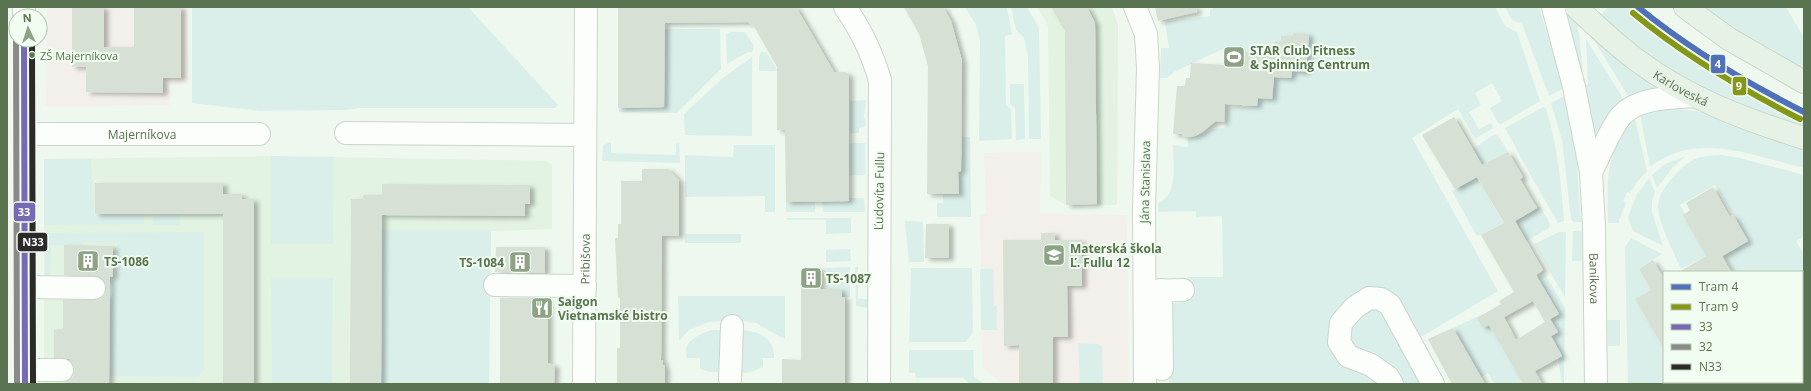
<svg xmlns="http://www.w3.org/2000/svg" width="1811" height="391" viewBox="0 0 1811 391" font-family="'Open Sans',sans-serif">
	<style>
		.residential { fill: #e2f3e2 }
		.education { fill: #f3efea }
		.green { fill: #daefea }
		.building { fill: #d6e0d4; fill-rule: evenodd; filter: url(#shadow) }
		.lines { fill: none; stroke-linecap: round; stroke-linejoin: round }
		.minor-casing { stroke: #cbd5c9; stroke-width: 24 }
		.major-casing { stroke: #cbd6c8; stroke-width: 24 }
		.minor { stroke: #fcfefc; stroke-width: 22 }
		.major { stroke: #e7f2e7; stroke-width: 22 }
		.bus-1-casing { stroke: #f1fdf1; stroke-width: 9 }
		.bus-2-casing { stroke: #f1fdf1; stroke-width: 9 }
		.bus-3-casing { stroke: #f1fdf1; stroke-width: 9 }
		.bus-1 { stroke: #776ab4; stroke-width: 6 }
		.bus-2 { stroke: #898989; stroke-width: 6 }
		.bus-3 { stroke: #2b2a29; stroke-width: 6 }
		.tram-1-casing { stroke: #f1fdf1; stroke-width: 9 }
		.tram-2-casing { stroke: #f1fdf1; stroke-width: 9 }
		.tram-1 { stroke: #5071b9; stroke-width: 6 }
		.tram-2 { stroke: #849717; stroke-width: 6 }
		.bus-dot { fill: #5a7350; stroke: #f1fdf1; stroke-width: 1.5 }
		.labels { text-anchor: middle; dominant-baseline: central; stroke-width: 4; stroke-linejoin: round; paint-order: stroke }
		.bus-label { font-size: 11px; fill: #5a7350; stroke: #f1fdf1; text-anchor: start }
		.poi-label { font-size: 12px; font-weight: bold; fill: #5a7350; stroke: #f1fdf1; text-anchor: start }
		.street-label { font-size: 12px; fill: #5a7350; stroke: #f1fdf1 }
		.line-badge { stroke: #f1fdf1; stroke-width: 1.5 }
		.badge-label { font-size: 11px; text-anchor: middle; font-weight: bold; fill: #fff }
	</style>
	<defs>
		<filter id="shadow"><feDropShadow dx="4.5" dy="2.5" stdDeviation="2" flood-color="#0004"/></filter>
	</defs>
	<rect width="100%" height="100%" fill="#eef8ee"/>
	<path class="residential" d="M1037,7h75l6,18 -1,180h-51l-16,-9 -2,-170z
		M271,156l275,5 6,4v64l-61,2 -2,153h-445v-225z"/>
	<path class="education" d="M47,7h140l1,76 -18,2v20l-124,1z
		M1041,152l-1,62 87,1 2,169h-126l-20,-16 -3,-154h6l-2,-61z"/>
	<path class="green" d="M192,7h276l90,98 -3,3h-195l-14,2 -86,1 -68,-8z
		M965,7h42l5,27 -7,2 1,69 5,5 1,29 -33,2 1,-100 -4,-16z
		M1011,7h16l12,21 2,111h-12l-1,-82 -4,-19 -8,-8z
		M1215,7h280l10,19 12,6 23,69 -39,23 -3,-1 -8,-15 12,-7 -10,-18 -17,10 6,12 -12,7 10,17 12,-6 2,5 -18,11 -17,-30 -46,29 86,153 -82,49 -25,-44 -56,31 52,57h-218v-77l1,-3 17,-2v-25h36l-1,-61 -26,1v-6l-38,1v-9c21,-8 15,-39 15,-58l15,2v-8l26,-10 11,-1 3,-20 29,-2 1,-8 14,1 2,-22 17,1 1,-7h14l3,-37 -16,-1v3h-12v6h-6v4h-15l-1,3h-11l-1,6 -6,-4 -14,-1 -2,-2 -51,24 -7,6h-7l1,-30h8l-4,-25 3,-2 42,-5v-6z
		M1505,7h34l25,81 -15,8 -27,-72 -10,-4z
		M1563,7l17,18 -3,3 2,4 4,45z
		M1608,7h24l37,29 49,33 48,28 38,19v12c-53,-18 -105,-38 -152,-69 -19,-13 -35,-29 -52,-42z
		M1700,7h86l18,31v33z
		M665,29h55l1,40 -44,44 -58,-1v-4l45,-1z
		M730,32h15l9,14 -2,6h-4l-21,12 -1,-29z
		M1591,35l74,54 -36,9z
		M1586,39l38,61 -25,34 -6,-1 -10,-47 5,-2z
		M761,52h5l12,19h-19v-14z
		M752,57v79l-67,-1 -1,-21 40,-37z
		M1010,84h14l1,55 -9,1 -1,-32 -5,-4z
		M1566,95l10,55 5,72h-7l-3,-2 -9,-80 -11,-37z
		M866,100l-2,18h1v9l-6,1v5h-9v-32z
		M1543,107l3,2c12,37 15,74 18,112l-6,2 -28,-49 -25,-46z
		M1671,108l31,4 102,35v21c-49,-12 -109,-38 -154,-1l-10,-53 10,-4z
		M1633,118l3,4 11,49 -10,11 -7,11 -3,-1 -4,9 3,2 -8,20h-10c-1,-41 -3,-72 25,-105z
		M1495,134l3,2 10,16 -24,16 -11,-19z
		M959,137h11l1,80h-34v-14h6v-9h16l-1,-22 3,-1v-10l-2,-6h3l-1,-10z
		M611,142v11l65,2v-11l3,-1 1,20 -78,-2 1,-16z
		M848,143h17v32h-16z
		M734,145h41v67h-10v-16l-80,1v-42l48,2z
		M1720,155l20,3 64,17v61l-8,5 8,14v85l-2,-4v-64h-69l-9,-16 25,-15 -34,-56 -35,20 28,50 -27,14c-7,-17 -23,-45 -23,-64 1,-11 9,-21 16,-29 15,-17 24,-20 46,-21z
		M271,156l63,1 -1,87h-62z
		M1686,156l-13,11 -16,21 -5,-13 13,-11z
		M44,159h47l3,56h50v9l-100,1z
		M1477,177l26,46 -22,12 -4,1 -25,-45z
		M1649,178l6,14 -3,10v10l11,34 -30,-15 -5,-14 8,-21z
		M849,198h15l1,14h-42l-1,-11h27z
		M815,201v11h-29v-10z
		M1540,206l10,18 -1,4 -23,13 -11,-20z
		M153,215h27l-1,10h-27z
		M787,218h64v15l-25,1v-14h-39z
		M905,221l18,1 1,40h-15z
		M382,230h109l-2,154h-108z
		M1573,231h9v30h-10z
		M204,232v138l-6,7 -88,-1v-97l6,-1 1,-35 -34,-1v3h-32l-1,36h-5v-48z
		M1559,232h7l-1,66 -31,-54z
		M685,234h56v9h-56z
		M1631,238l31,16 -23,15 12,21 -16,9 29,50v33h18l2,2h-56l-3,-137z
		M850,249l1,12 -25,1v-12z
		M850,267v30h-8v-8h-15v-21z
		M855,267h3v32h12l1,6 -3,3 -12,-2z
		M911,268h61l1,64 -7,10h-57z
		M991,268l2,2 1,36h3v24h-16l-1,-61z
		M1545,274l20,34 -1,76h-2l-4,-25 4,-3 -11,-20 7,-4 -8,-13 9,-5 -22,-35z
		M271,278h62l-1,106h-60z
		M678,296h107v42h-3l-26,-15 -22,-3 -25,2 -20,8 -10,11z
		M1381,305l46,79h-31l-51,-44 13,-29z
		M1483,314l40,70h-29l-6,-11 -7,5 -28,-50z
		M1607,320h13v26h-12z
		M711,330h15l-6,42h-10l-10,-3v-11h-13c-6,-17 12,-23 24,-28z
		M737,330c19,0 38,6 37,28h-11v9l-12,5 -12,1z
		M1078,343l20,1 4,3 1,37h-23z
		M909,350h64l1,27 10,7h-14l-7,-6h-47l-1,-5h-6z"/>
	<path class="building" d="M72,7h32v40h30v-40h47v71h-18v15l-77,-1v-25h-14z
		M618,7h178l38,65h12v2h3v127l-63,1 -1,-72h-8v-63l-23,-41 -6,-4 -83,1 -1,84 -46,1z
		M904,7h39l8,14 11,40 -1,110 -3,1 1,22h-32l1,-128 -9,-32z
		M1051,7h36l8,16 2,181 -31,1 -1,-174z
		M1155,7h41l1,5 -39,9z
		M1293,33l16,1 -3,38 -14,-1 -1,7 -17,-1 -2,22 -14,-1 -1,8 -32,-2 -1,18 -8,-1 -15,12 -6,3 -13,1v-3h-9l4,-48h8l1,-8h4l1,-15 35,2 1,-15 21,2v-3h11l1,-3h15v-5l6,1v-6h12z
		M1454,117l28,48 26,-13 15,25 -3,2 17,29 -22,13 28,49 -7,5 23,39 -9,5 8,13 -7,4 11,20 -27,15 7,13h-19l-34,-59 -6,3 -6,-10 24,-14 -2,-3 15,-9 -33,-57 23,-12 -27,-46 -22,12 -33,-54zM1533,301l12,21 -29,18 -12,-23z
		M642,169h26l11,11v56h-17l-1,124h2v5l2,1v18h-48v-36h3v-50h-2l-3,-60h3v-14h3v-43h21z
		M95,183h128v11h19v5h12v185h-31v-170h-128z
		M382,184l148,1v19h-5v12l-143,-1 -1,169h-31l1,-185h12v-4h19z
		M1713,187l17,30 3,-2 15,26 -26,15 9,16h-52l27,-16 -23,-41 7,-5 -4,-7z
		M926,224h23v34h-24z
		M1041,233h14v7h27v46h-15l1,51h-15v47h-34v-39l-15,1 -1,-106h38z
		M64,245l49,1v31h-3l-1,107h-47l11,-7 1,-7 -1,-6 -4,-5 -15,-1v-28l9,-1v-29h31l6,-1 5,-5 1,-6 -1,-6 -5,-5 -6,-1 -30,-1z
		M496,247h49v26l-50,-1z
		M1653,260l11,19v70l-29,-50 16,-9 -12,-21z
		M801,268h20v21h21v8h3v87h-63v-25l19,1z
		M500,298h45v3h3v62l7,2 -1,19h-54z
		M1453,328l32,56h-33l-24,-45z"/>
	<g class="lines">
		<g class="minor-casing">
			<g id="minor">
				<path d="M24,7v9"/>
				<path d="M845,7c17,25 26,44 35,73l-1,304"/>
				<path d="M1135,7l11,27 2,34 -4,141 1,175"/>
				<path id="s1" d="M1553,7l21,80 17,85 3,55 2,157"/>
				<path d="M24,40l1,344"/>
				<path d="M346,133l239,2"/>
				<path id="s2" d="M24,134h235"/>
				<path d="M1591,172c7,-13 21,-47 31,-57 17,-18 49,-17 73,-19"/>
				<path d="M495,285l90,1"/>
				<path d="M25,287l69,1"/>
				<path d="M1161,290l1,79"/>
				<path d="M1146,291l37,-1"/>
				<path d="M25,370h37"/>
				<path d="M730,380l2,-54"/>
				<path id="s3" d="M584,384l2,-377"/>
				<path d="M1392,384l-4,-7 -17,-12 -23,-9 -9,-14 2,-19 13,-15 15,-10 12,1 9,6 43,79"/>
			</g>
		</g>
		<g class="major-casing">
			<g id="major">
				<path id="s4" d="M1576,7c20,19 40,38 62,54 49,37 108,59 166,77"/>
				<path d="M1685,7l44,32 75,43"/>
			</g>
		</g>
		<use href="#minor" class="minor"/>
		<use href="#major" class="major"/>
		<g class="bus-1-casing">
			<path id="bus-1" d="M24,40l1,344"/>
		</g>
		<g class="bus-2-casing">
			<path id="bus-2" d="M16,40l1,344"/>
		</g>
		<g class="bus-3-casing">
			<path id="bus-3" d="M32,40l1,344"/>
		</g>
		<use href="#bus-1" class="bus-1"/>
		<use href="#bus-2" class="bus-2"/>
		<use href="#bus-3" class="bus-3"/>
		<g class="tram-1-casing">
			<path id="tram-1" d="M1638,7c51,42 107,75 166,105"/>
		</g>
		<g class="tram-2-casing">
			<path id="tram-2" d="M1633,13c52,43 108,76 167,106"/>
		</g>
		<use href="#tram-1" class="tram-1"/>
		<use href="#tram-2" class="tram-2"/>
	</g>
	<defs>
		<g id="stadium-square" transform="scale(1.15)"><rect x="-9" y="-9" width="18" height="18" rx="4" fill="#8ea287" stroke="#f1fdf1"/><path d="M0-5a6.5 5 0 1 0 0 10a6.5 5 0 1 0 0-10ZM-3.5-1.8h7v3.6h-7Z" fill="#fff"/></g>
		<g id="school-square" transform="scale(1.15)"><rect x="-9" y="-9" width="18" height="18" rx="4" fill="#8ea287" stroke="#f1fdf1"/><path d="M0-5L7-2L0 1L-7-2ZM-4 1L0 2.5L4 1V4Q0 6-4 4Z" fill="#fff"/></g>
		<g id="building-square" transform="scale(1.15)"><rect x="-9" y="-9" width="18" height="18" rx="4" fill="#8ea287" stroke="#f1fdf1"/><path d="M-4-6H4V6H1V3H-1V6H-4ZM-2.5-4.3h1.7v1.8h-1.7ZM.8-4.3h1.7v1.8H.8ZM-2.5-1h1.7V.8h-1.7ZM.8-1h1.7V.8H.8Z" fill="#fff"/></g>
		<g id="restaurant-square" transform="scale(1.15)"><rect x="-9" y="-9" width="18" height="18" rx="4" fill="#8ea287" stroke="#f1fdf1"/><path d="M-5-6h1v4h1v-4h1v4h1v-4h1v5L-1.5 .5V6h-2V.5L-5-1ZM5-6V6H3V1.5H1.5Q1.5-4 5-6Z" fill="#fff"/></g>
	</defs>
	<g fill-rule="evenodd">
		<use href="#stadium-square" x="1234" y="57"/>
		<use href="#school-square" x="1054" y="255"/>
		<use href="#building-square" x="88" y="261"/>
		<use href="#building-square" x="520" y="262"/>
		<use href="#building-square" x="811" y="278"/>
		<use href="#restaurant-square" x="542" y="308"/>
	</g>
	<circle class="bus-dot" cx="32" cy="55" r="3.5"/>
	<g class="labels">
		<g class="bus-label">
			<text x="40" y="55">ZŠ Majerníkova</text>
		</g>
		<g class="poi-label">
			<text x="1250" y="50">STAR Club Fitness<tspan x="1250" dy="14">&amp; Spinning Centrum</tspan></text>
			<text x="1070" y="248">Materská škola<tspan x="1070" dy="14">Ľ. Fullu 12</tspan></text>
			<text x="104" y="261">TS-1086</text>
			<text x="504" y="262" text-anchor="end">TS-1084</text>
			<text x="826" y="278">TS-1087</text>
			<text x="558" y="301">Saigon<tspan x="558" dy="14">Vietnamské bistro</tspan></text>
		</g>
		<g class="street-label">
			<text stroke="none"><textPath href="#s4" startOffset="133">Karloveská</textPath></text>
			<text stroke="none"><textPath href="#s2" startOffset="118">Majerníkova</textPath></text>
			<text transform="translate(1145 182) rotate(-89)">Jána Stanislava</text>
			<text transform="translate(879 191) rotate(-89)">Ľudovíta Fullu</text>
			<text stroke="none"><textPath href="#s3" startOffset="125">Pribišova</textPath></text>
			<text stroke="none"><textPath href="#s1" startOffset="276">Baníkova</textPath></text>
		</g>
	</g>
	<g class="line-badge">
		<rect x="1710" y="54" width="16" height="20" rx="4" fill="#5071b9"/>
		<rect x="1732" y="76" width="15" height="20" rx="4" fill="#849717"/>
		<rect x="13" y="202" width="23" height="20" rx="4" fill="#776ab4"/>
		<rect x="17" y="232" width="31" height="20" rx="4" fill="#2b2a29"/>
	</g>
	<g class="badge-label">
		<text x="1718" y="68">4</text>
		<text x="1739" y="90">9</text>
		<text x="24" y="216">33</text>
		<text x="33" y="246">N33</text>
	</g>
	<rect width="1811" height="391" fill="none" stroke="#5a7350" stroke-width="16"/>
	<rect x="1663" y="271" width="140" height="112" fill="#f1fdf1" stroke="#b5c6b1"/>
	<rect x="1671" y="284" width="20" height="6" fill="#5071b9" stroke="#b5c6b1"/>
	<text x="1699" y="291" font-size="12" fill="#5a7350">Tram 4</text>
	<rect x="1671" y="304" width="20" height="6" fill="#849717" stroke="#b5c6b1"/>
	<text x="1699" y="311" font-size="12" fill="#5a7350">Tram 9</text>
	<rect x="1671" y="324" width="20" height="6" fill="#776ab4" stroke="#b5c6b1"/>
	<text x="1699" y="331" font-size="12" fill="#5a7350">33</text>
	<rect x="1671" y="344" width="20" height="6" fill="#898989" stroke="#b5c6b1"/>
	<text x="1699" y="351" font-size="12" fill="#5a7350">32</text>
	<rect x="1671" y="364" width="20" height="6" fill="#2b2a29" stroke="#b5c6b1"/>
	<text x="1699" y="371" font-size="12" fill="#5a7350">N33</text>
	<g transform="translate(28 28) rotate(356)"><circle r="19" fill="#f1fdf1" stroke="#b5c6b1"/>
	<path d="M0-3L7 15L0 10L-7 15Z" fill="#8ea287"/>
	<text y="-6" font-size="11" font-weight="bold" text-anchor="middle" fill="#5a7350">N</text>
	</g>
</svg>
